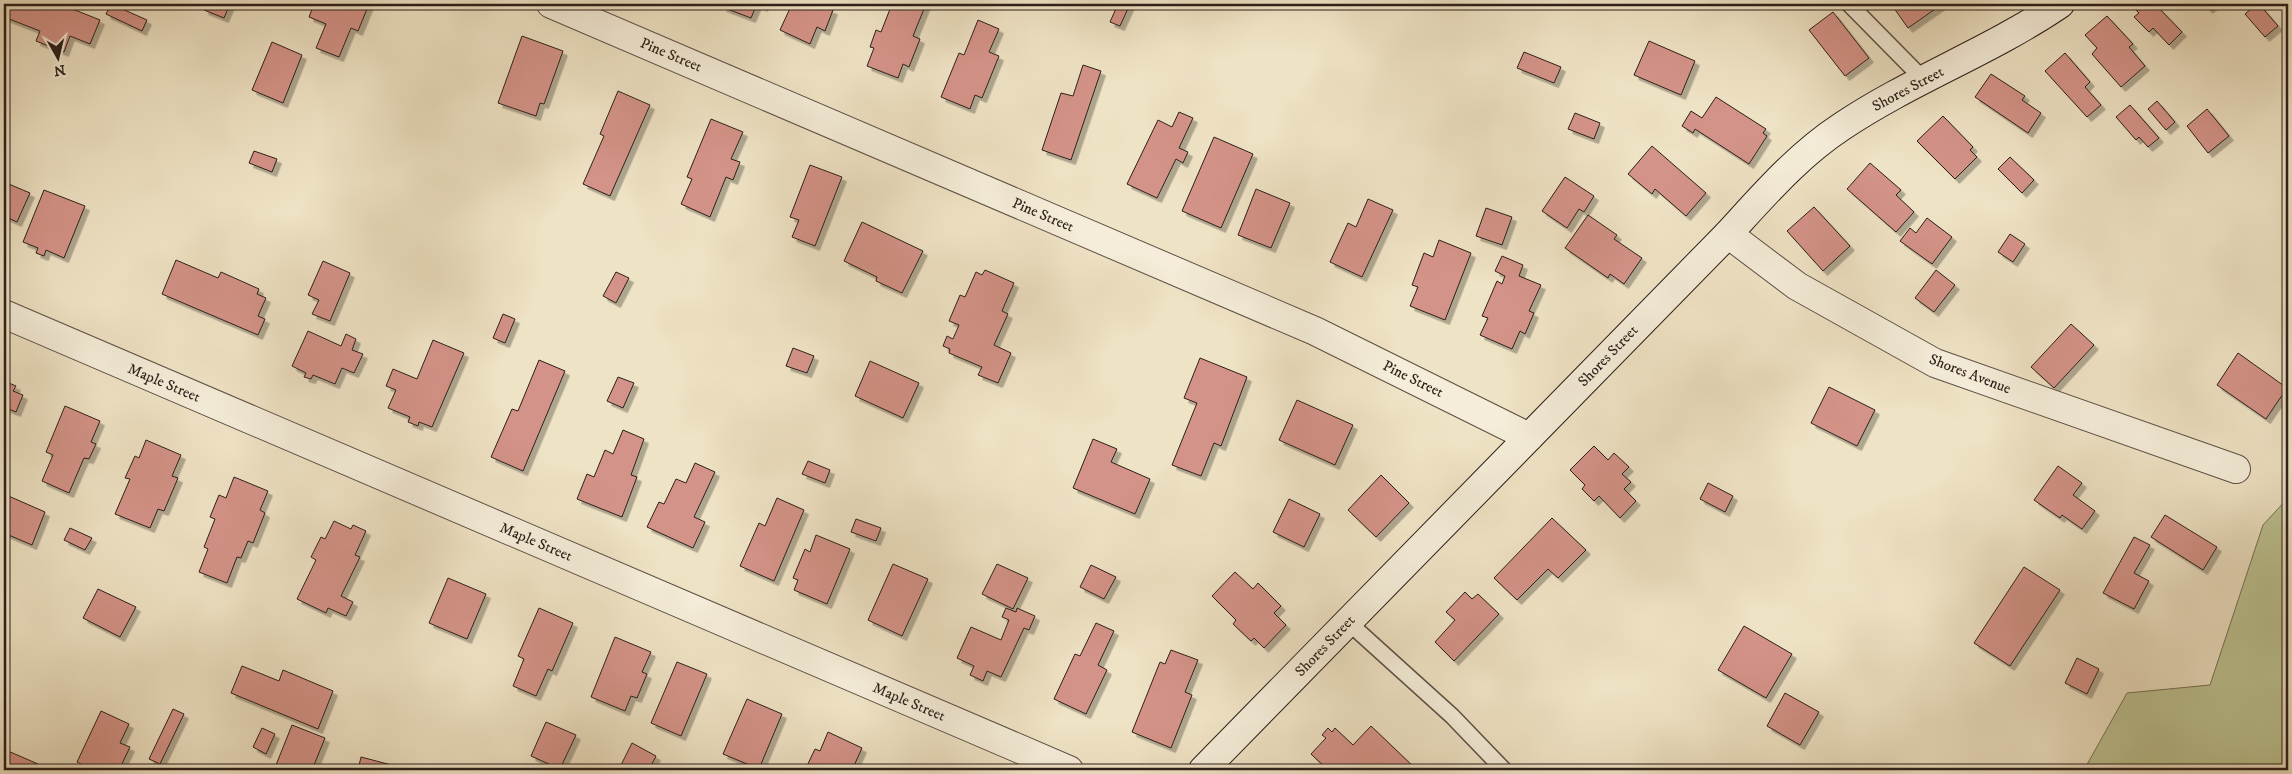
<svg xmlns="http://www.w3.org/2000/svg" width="2292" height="774" viewBox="0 0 2292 774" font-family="'IM FELL DW Pica',serif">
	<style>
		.green { fill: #bdc392; stroke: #747156 }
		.building { fill: #d49388; stroke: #2b1f1a; filter: url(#shadow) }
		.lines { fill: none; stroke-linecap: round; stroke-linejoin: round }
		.lane-casing { stroke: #5c5045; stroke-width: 18 }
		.street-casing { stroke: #5c5045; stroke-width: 30 }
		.secondary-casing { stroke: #2b1f1a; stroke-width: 30 }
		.lane { stroke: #f5edd9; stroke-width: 15 }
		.street { stroke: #f5edd9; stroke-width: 28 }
		.secondary { stroke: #f5edd9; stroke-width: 28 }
		.labels { text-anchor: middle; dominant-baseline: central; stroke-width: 4; stroke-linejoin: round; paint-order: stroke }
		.street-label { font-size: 15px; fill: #2b1f1a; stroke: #f5edd9 }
	</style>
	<defs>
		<filter id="shadow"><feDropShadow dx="4.5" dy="4.5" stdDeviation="0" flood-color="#0004"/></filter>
	</defs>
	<rect width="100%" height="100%" fill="#efe3c5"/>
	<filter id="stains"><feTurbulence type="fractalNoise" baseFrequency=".004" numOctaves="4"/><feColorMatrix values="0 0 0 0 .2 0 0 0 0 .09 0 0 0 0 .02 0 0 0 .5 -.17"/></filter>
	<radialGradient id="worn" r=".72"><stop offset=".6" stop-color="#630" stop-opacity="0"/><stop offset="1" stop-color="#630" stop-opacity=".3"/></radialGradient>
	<path class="green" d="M2288,498v272h-204l43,-77 83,-8 53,-160z"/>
	<path class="building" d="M4,4h56l40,16 -10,24 -20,-8 -6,16 -28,-11 4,-10 -36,-14z
		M111,4l36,16 -5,11 -36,-17z
		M206,4h24l-6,14 -20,-8z
		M314,4h55l-11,27 -7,-3 -12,29 -23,-9 10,-24 -17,-7z
		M723,4h41l-1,3 -6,-3 -6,14 -29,-11z
		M792,4h36l-1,4 6,2 -8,21 -8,-4 -7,17 -30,-14z
		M892,4h34l-13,32 7,3 -11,28 -6,-3 -5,14 -31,-12 7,-18 -4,-1 6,-17 5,2z
		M1118,4h12l-10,22 -10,-4z
		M1891,4h50v1l-33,23z
		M2130,4h25l27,28 -13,13 -16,-17 -4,4 -15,-15 5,-4z
		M2204,4h11l-7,5z
		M2257,4h2l19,22 -13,11 -20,-23z
		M1833,12l36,46 -24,18 -36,-46z
		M2107,16l26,28 -4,3 16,19 -24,21 -29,-33 5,-6 -12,-13z
		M978,20l21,9 -10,23 10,4 -17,42 -7,-3 -5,14 -29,-12 18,-44 5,2z
		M522,36l41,15 -19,53 -4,-1 -4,13 -38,-13z
		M1649,41l46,20 -14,34 -47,-20z
		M272,42l30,13 -19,48 -31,-13z
		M1524,52l37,15 -7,16 -37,-15z
		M2065,53l25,29 -5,5 16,18 -14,12 -42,-46z
		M1083,65l18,6 -30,89 -29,-10 19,-57 12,3z
		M1991,74l34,22 -3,4 19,13 -13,20 -53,-36z
		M618,91l32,14 -40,91 -27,-12 21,-48 -4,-2z
		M1716,97l50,32 -3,4 4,3 -18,28 -54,-35 -2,4 -11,-7 9,-15 11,7z
		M2157,101l18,21 -9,8 -18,-21z
		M2130,105l29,33 -11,9 -9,-10 -3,3 -20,-23z
		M2207,109l22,27 -21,17 -21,-27z
		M1179,112l14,6 -14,30 9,4 -5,11 -7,-4 -19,39 -30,-14 31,-64 14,7z
		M1575,113l25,10 -6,16 -26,-10z
		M1943,116l30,31 -3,3 7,7 -22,22 -38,-38z
		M711,119l32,13 -12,27 9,3 -7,18 -7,-3 -16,40 -29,-13 11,-25 -5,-2z
		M1214,137l39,17 -32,74 -39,-17z
		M1652,146l54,47 -20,23 -31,-27 -3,5 -24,-20z
		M254,151l23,8 -5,13 -23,-9z
		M2010,157l24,23 -12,13 -24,-24z
		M1870,163l31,27 -5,5 18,17 -18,20 -49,-43z
		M810,165l32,12 -27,69 -23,-9 7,-17 -9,-3z
		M1565,177l29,19 -10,16 -5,-3 -12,19 -25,-17z
		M4,182l26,11 -13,29 -13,-6z
		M1256,189l34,14 -19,45 -33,-13z
		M44,190l41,16 -21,52 -18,-8 -2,6 -8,-3 2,-5 -15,-6z
		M1368,199l25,11 -31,67 -32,-15 18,-39 8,4z
		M1814,207l36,39 -27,25 -36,-40z
		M1486,208l26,9 -10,28 -26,-9z
		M1588,215l29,20 -3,4 28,19 -18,26 -14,-10 -2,4 -43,-30z
		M1927,218l25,19 -20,27 -32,-23 10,-13 6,5z
		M862,222l61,29 -21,42 -26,-12 1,-4 -33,-16z
		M2010,234l15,10 -12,18 -15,-10z
		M1439,240l32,13 -26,67 -35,-14 8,-19 -6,-2 12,-32 9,4z
		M1502,256l21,9 -4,11 22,9 -12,26 5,2 -9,21 -5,-3 -8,18 -32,-14 8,-17 -6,-2 15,-35 5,3 3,-8 -10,-5z
		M176,260l42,18 3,-6 38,17 -2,5 9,4 -8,18 7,3 -7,16 -96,-41z
		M323,261l27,12 -20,48 -18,-7 7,-14 -11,-5z
		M985,270l29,13 -12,28 6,3 -14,31 17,8 -13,30 -20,-8 4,-8 -33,-14 1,-4 -7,-3 4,-10 6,3 6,-14 -10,-4 11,-26 5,2 11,-25 6,3z
		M1936,270l19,15 -21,27 -19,-14z
		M616,272l13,6 -13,25 -13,-7z
		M503,314l12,5 -10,24 -12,-5z
		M2071,324l23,21 -40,43 -23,-21z
		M308,331l33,15 5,-12 10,5 -4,11 11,4 -9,19 -12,-5 -7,16 -22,-9 -2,4 -7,-2 2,-4 -14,-7z
		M433,340l31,13 -32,74 -13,-5 -1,4 -10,-4 2,-5 -22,-9 8,-18 -10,-4 7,-17 24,10z
		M793,348l21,8 -7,17 -21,-7z
		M2238,353l49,35 -21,31 -49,-34z
		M1200,358l47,19 -26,69 -7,-3 -13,33 -29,-11 25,-62 -13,-5z
		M539,360l26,11 -42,100 -32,-14 21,-48 6,2z
		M870,361l49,22 -16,35 -48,-22z
		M618,377l16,6 -11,25 -16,-7z
		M4,381l12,5 -3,5 10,4 -7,17 -10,-4 -2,4z
		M1829,387l46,23 -18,36 -46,-23z
		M1297,400l56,25 -18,40 -56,-25z
		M65,406l35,15 -9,21 5,2 -7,15 -5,-1 -15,35 -27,-12 11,-26 -7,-3z
		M623,430l21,9 -13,36 6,2 -15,40 -45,-18 10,-25 7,3 11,-27 8,4z
		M1093,439l24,10 -6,13 39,17 -15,35 -62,-26z
		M146,440l35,15 -9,21 6,2 -14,33 -6,-2 -8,19 -35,-14 15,-35 -5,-1 10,-22 4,2z
		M1594,446l14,14 6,-7 15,14 -7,7 9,8 -7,7 12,12 -16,17 -21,-22 -5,5 -12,-12 3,-4 -15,-15z
		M808,461l22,9 -5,13 -23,-9z
		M695,463l20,9 -21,45 11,5 -12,26 -46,-21 12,-25 5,2 12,-25 10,4z
		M2058,466l24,17 -9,12 22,16 -13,18 -20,-14 -2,3 -26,-18z
		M1381,475l28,28 -33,34 -28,-27z
		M234,477l34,14 -8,19 5,3 -12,30 -5,-2 -7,17 -4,-1 -10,26 -28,-11 9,-23 -4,-2 11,-28 -5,-2 9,-22 7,3z
		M1708,483l25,13 -8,16 -25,-13z
		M4,494l41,18 -13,33 -28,-12z
		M777,498l27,12 -30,71 -34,-15 19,-43 6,3z
		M1289,499l31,15 -16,33 -31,-15z
		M2165,515l52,32 -14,23 -52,-33z
		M1552,518l34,32 -28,28 -10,-9 -31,31 -23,-22z
		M856,519l25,9 -5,13 -25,-9z
		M334,521l17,8 2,-4 13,6 -11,24 5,2 -19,39 12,6 -7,14 -18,-8 -2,5 -29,-14 19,-39 -5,-3 10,-20 4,2z
		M70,528l22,10 -7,12 -21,-10z
		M816,535l34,14 -23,55 -33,-14 4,-10 -5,-2 12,-29 5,3z
		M2134,537l16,8 -16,28 15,8 -15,28 -31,-16z
		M893,564l35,15 -26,57 -34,-16z
		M997,564l31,14 -15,31 -31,-15z
		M1091,565l25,12 -12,22 -24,-12z
		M2024,567l36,23 -50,76 -36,-23z
		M1235,572l18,17 5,-6 23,23 -7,7 12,12 -22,23 -10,-10 -3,3 -18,-17 3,-4 -24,-24z
		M448,578l38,16 -19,45 -38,-16z
		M98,589l38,18 -16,30 -37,-19z
		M1465,592l7,7 6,-5 21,20 -45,47 -19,-19 20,-22 -9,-8z
		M539,608l34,15 -21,48 -4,-2 -12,27 -23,-10 11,-27 -6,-3z
		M1006,608l10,4 1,-4 18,8 -6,14 -5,-2 -23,49 -14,-6 -4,10 -13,-6 4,-9 -17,-8 14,-31 30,13 8,-20 -7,-3z
		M1096,623l18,8 -16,34 9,5 -21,44 -32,-15 21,-45 5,2z
		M1744,626l48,28 -26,44 -48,-28z
		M615,637l36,15 -9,20 5,2 -10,24 -6,-2 -6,15 -34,-14z
		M1171,650l27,10 -13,32 7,3 -21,53 -39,-16 28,-70 5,2z
		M2077,658l22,11 -12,25 -22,-11z
		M677,662l30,12 -26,62 -30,-13z
		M242,666l37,15 4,-11 50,21 -15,38 -87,-36z
		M1785,693l34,19 -19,33 -33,-19z
		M747,699l35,15 -23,55 -36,-15z
		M173,709l11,5 -24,50 -11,-5z
		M101,711l28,13 -9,19 10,4 -11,23h-26l-16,-8z
		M546,722l30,13 -16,34 -29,-13z
		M292,725l33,13 -13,32h-38z
		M1371,726l46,44h-33l-7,-6 -6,6h-43l-17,-16 15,-16 -4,-3 6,-7 4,4 3,-4 18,17z
		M262,728l13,6 -9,20 -13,-7z
		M828,732l34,16 -9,20 6,2h-54l10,-21 5,2z
		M632,743l24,13 -7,14 -30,-1z
		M8,751l30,13 -2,6h-32v-10z
		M361,757l42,11 -1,2h-44z"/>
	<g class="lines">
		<g class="lane-casing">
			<path id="lane" d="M1849,4l75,76
				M1348,622l104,94 52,54"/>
		</g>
		<g class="street-casing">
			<path id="street" d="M551,4l764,327 214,106
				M1728,234l69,52 138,77 301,106
				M4,314l1065,456"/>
		</g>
		<g class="secondary-casing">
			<path id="secondary" d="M1203,770l525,-536c35,-38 69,-78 113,-107 70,-47 150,-76 219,-123"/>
		</g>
		<use href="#lane" class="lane"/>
		<use href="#street" class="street"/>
		<use href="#secondary" class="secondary"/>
	</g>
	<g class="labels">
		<g class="street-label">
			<text transform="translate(671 55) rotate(23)">Pine Street</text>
			<text transform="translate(1908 89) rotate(-28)">Shores Street</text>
			<text transform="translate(1043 215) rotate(23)">Pine Street</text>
			<text transform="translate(1608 356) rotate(-46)">Shores Street</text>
			<text transform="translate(1970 374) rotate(21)">Shores Avenue</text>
			<text transform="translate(1413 379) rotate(26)">Pine Street</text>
			<text transform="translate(164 383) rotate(23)">Maple Street</text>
			<text transform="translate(536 542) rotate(23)">Maple Street</text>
			<text transform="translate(1325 646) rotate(-46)">Shores Street</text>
			<text transform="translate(909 702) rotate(23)">Maple Street</text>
		</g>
	</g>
	<rect width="2292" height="774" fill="none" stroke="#efe3c5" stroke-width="20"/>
	<rect x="5" y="5" width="2282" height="764" fill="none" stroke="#2b1f1a" stroke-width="2.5"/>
	<rect x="10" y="10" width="2272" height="754" fill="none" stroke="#2b1f1a"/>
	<g transform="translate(58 58) rotate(172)" stroke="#f5edd9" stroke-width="4" paint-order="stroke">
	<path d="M0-4L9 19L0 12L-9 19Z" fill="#2b1f1a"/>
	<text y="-8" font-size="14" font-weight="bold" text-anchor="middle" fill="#2b1f1a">N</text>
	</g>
	<rect width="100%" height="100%" filter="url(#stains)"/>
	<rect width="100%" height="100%" fill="url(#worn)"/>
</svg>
